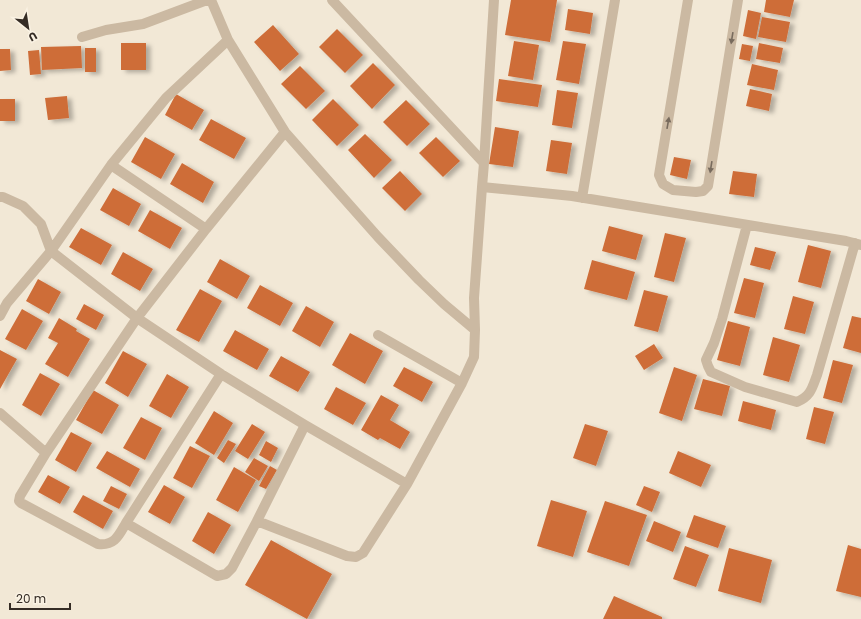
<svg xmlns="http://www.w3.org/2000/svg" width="861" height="619" viewBox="0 0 861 619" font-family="Poppins,sans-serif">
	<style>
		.building { fill: #ce6d39; filter: url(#shadow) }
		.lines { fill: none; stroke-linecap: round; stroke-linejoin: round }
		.street { stroke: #cbb9a2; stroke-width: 10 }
		.oneway { fill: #786b5d }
	</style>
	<defs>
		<filter id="shadow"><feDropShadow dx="4.5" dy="2.5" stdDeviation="2" flood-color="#0004"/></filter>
	</defs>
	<rect width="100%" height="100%" fill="#f2e8d6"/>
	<path class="building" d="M511,0h46l-7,42 -45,-7z
		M766,0h28l-4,17 -26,-5z
		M568,9l25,4 -3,21 -25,-4z
		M748,10l13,3 -5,26 -13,-3z
		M762,17l28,5 -4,20 -28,-5z
		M273,25l26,29 -19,17 -26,-29z
		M337,29l26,26 -18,18 -26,-26z
		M514,41l25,4 -6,35 -25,-4z
		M563,41l23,3 -7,40 -23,-4z
		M121,43h25v27h-25z
		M759,43l24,5 -3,15 -24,-4z
		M742,44l11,2 -3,15 -11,-2z
		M81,46l1,22 -40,2 -1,-23z
		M85,48h11v24h-11z
		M0,49h10l1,21 -11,1z
		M39,50l2,24 -11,1 -2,-24z
		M373,63l22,22 -23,24 -22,-23z
		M752,64l26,6 -4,20 -27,-5z
		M300,66l25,25 -19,18 -25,-25z
		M499,79l43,6 -4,22 -42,-6z
		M750,89l22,5 -3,17 -23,-5z
		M557,90l21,3 -6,35 -20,-3z
		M176,94l28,16 -12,20 -27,-15z
		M67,96l2,22 -21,2 -3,-22z
		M0,99h15v22h-15z
		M333,99l26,26 -22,21 -25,-26z
		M406,100l24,24 -23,22 -24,-24z
		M211,119l35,19 -12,21 -35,-19z
		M495,127l24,4 -6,36 -24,-3z
		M365,134l27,26 -18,18 -26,-28z
		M145,137l30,17 -14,25 -30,-17z
		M436,137l24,24 -17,16 -24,-24z
		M551,140l21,3 -5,31 -21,-3z
		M674,157l17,3 -4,19 -17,-4z
		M182,163l32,19 -11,21 -33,-19z
		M400,171l22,23 -17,17 -23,-23z
		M733,171l24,3 -3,23 -25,-3z
		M113,188l28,16 -12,22 -29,-16z
		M150,210l32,18 -12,21 -32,-18z
		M609,226l34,9 -7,25 -34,-9z
		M81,228l31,17 -11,20 -32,-18z
		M665,233l21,5 -12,44 -20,-5z
		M808,245l23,6 -10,37 -23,-6z
		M755,247l21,5 -6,18 -20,-5z
		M123,252l30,17 -13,22 -29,-17z
		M220,259l30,17 -13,23 -30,-17z
		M592,260l43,12 -8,28 -43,-11z
		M744,278l20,5 -9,35 -21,-5z
		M38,279l23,13 -12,22 -23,-13z
		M260,285l33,18 -13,23 -33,-18z
		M200,289l22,12 -23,41 -23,-12z
		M644,290l24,6 -10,36 -24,-6z
		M793,296l21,6 -9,32 -21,-5z
		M84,304l20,11 -8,15 -20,-11z
		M306,306l28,16 -14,25 -28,-16z
		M22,309l21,12 -17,29 -21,-11z
		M852,316l9,2v35l-18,-5z
		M59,318l18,11 -1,2 14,8 -22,38 -23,-13 13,-21 -10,-5z
		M728,321l22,6 -10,39 -23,-6z
		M235,330l34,19 -12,21 -34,-19z
		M350,333l33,18 -18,33 -33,-19z
		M773,337l27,8 -11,37 -26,-7z
		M654,344l9,14 -19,12 -9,-14z
		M0,350l17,9 -17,30z
		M123,351l24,13 -19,33 -23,-14z
		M281,356l29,16 -12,20 -29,-16z
		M833,360l20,5 -11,38 -19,-5z
		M404,367l29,15 -11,20 -29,-16z
		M674,367l23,8 -15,46 -23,-8z
		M40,373l20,11 -19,32 -19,-11z
		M167,374l22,13 -18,31 -22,-12z
		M703,379l27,7 -8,30 -28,-7z
		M336,387l30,16 -13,22 -29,-16z
		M93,390l26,15 -17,29 -26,-14z
		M381,395l18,10 -9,15 20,12 -10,17 -20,-11 -2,2 -17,-10z
		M743,401l33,9 -5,20 -33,-9z
		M814,407l20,5 -9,32 -19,-5z
		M214,411l19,12 -19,32 -19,-12z
		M141,417l21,11 -17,32 -22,-12z
		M252,424l13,8 -17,27 -13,-8z
		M585,424l23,7 -12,35 -23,-8z
		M71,432l21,11 -16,29 -21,-12z
		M228,440l8,4 -12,19 -7,-5z
		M266,441l12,7 -7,14 -12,-7z
		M190,446l20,10 -18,32 -19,-10z
		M107,451l33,18 -10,18 -34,-19z
		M678,451l33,14 -10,22 -32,-14z
		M254,458l14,8 -9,15 -14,-9z
		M270,466l7,4 -11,19 -7,-3z
		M234,467l22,13 -18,32 -22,-12z
		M48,475l22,12 -10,17 -22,-12z
		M164,485l21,12 -15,27 -22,-12z
		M111,486l16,8 -8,15 -16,-8z
		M644,486l16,6 -8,20 -16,-7z
		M83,495l30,16 -10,18 -30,-17z
		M551,500l36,11 -14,46 -36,-11z
		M605,501l42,14 -18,51 -42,-14z
		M208,512l23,13 -17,29 -22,-13z
		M694,515l32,11 -8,22 -32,-11z
		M654,521l27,11 -8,20 -27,-11z
		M271,540l61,34 -25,45 -62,-34z
		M848,545l13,4v48l-25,-6z
		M685,546l24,9 -13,32 -23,-8z
		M729,548l43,12 -11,43 -43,-12z
		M614,596l48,21v2h-59z"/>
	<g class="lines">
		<path class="street" d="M211,0l17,40 57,92 93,105 41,43 25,24 31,26
			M332,0l152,163
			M688,0l-29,175 4,9 10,6 23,2 7,-1 5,-5 30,-186
			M82,37l24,-7 37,-6 64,-24
			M482,187l2,-24 10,-163
			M0,197h3l20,9 18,18 10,27 86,67 -91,135 -46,-40
			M582,198l33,-198
			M747,225l-25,94 -8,24 -8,17 2,6 3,6 34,15 52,15c14,-6 15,-14 20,-27l38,-132
			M206,229l-95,-64 55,-67 62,-58
			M0,316l7,-13 44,-52 60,-86
			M378,335l84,48
			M221,374l84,51 102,59
			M46,453l-26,43 -1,5 2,2 77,41c17,2 21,-9 28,-21l95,-149 -84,-56 69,-89 79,-97
			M257,521l48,-96
			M126,523l91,53 9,-2 6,-6 25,-47 90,35 9,1 7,-4 44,-69 55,-101 12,-26 1,-27 -1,-32 8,-111 90,9 274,45 15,4"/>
	</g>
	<defs><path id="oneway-solid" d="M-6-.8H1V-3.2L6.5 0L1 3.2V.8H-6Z"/></defs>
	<g class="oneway">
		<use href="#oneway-solid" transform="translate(732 38) rotate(99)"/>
		<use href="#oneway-solid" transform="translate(668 123) rotate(-80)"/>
		<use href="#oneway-solid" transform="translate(711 167) rotate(99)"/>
	</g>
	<g transform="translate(28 28) rotate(150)" stroke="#faf2e3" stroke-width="3" paint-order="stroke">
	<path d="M0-3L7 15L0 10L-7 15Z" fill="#352c25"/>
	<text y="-6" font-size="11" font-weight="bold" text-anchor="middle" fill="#352c25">U</text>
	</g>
	<path d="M10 603v6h60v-6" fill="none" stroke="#352c25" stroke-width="2"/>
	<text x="16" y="603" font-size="12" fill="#352c25" stroke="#faf2e3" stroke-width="3" paint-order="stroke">20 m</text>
</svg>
